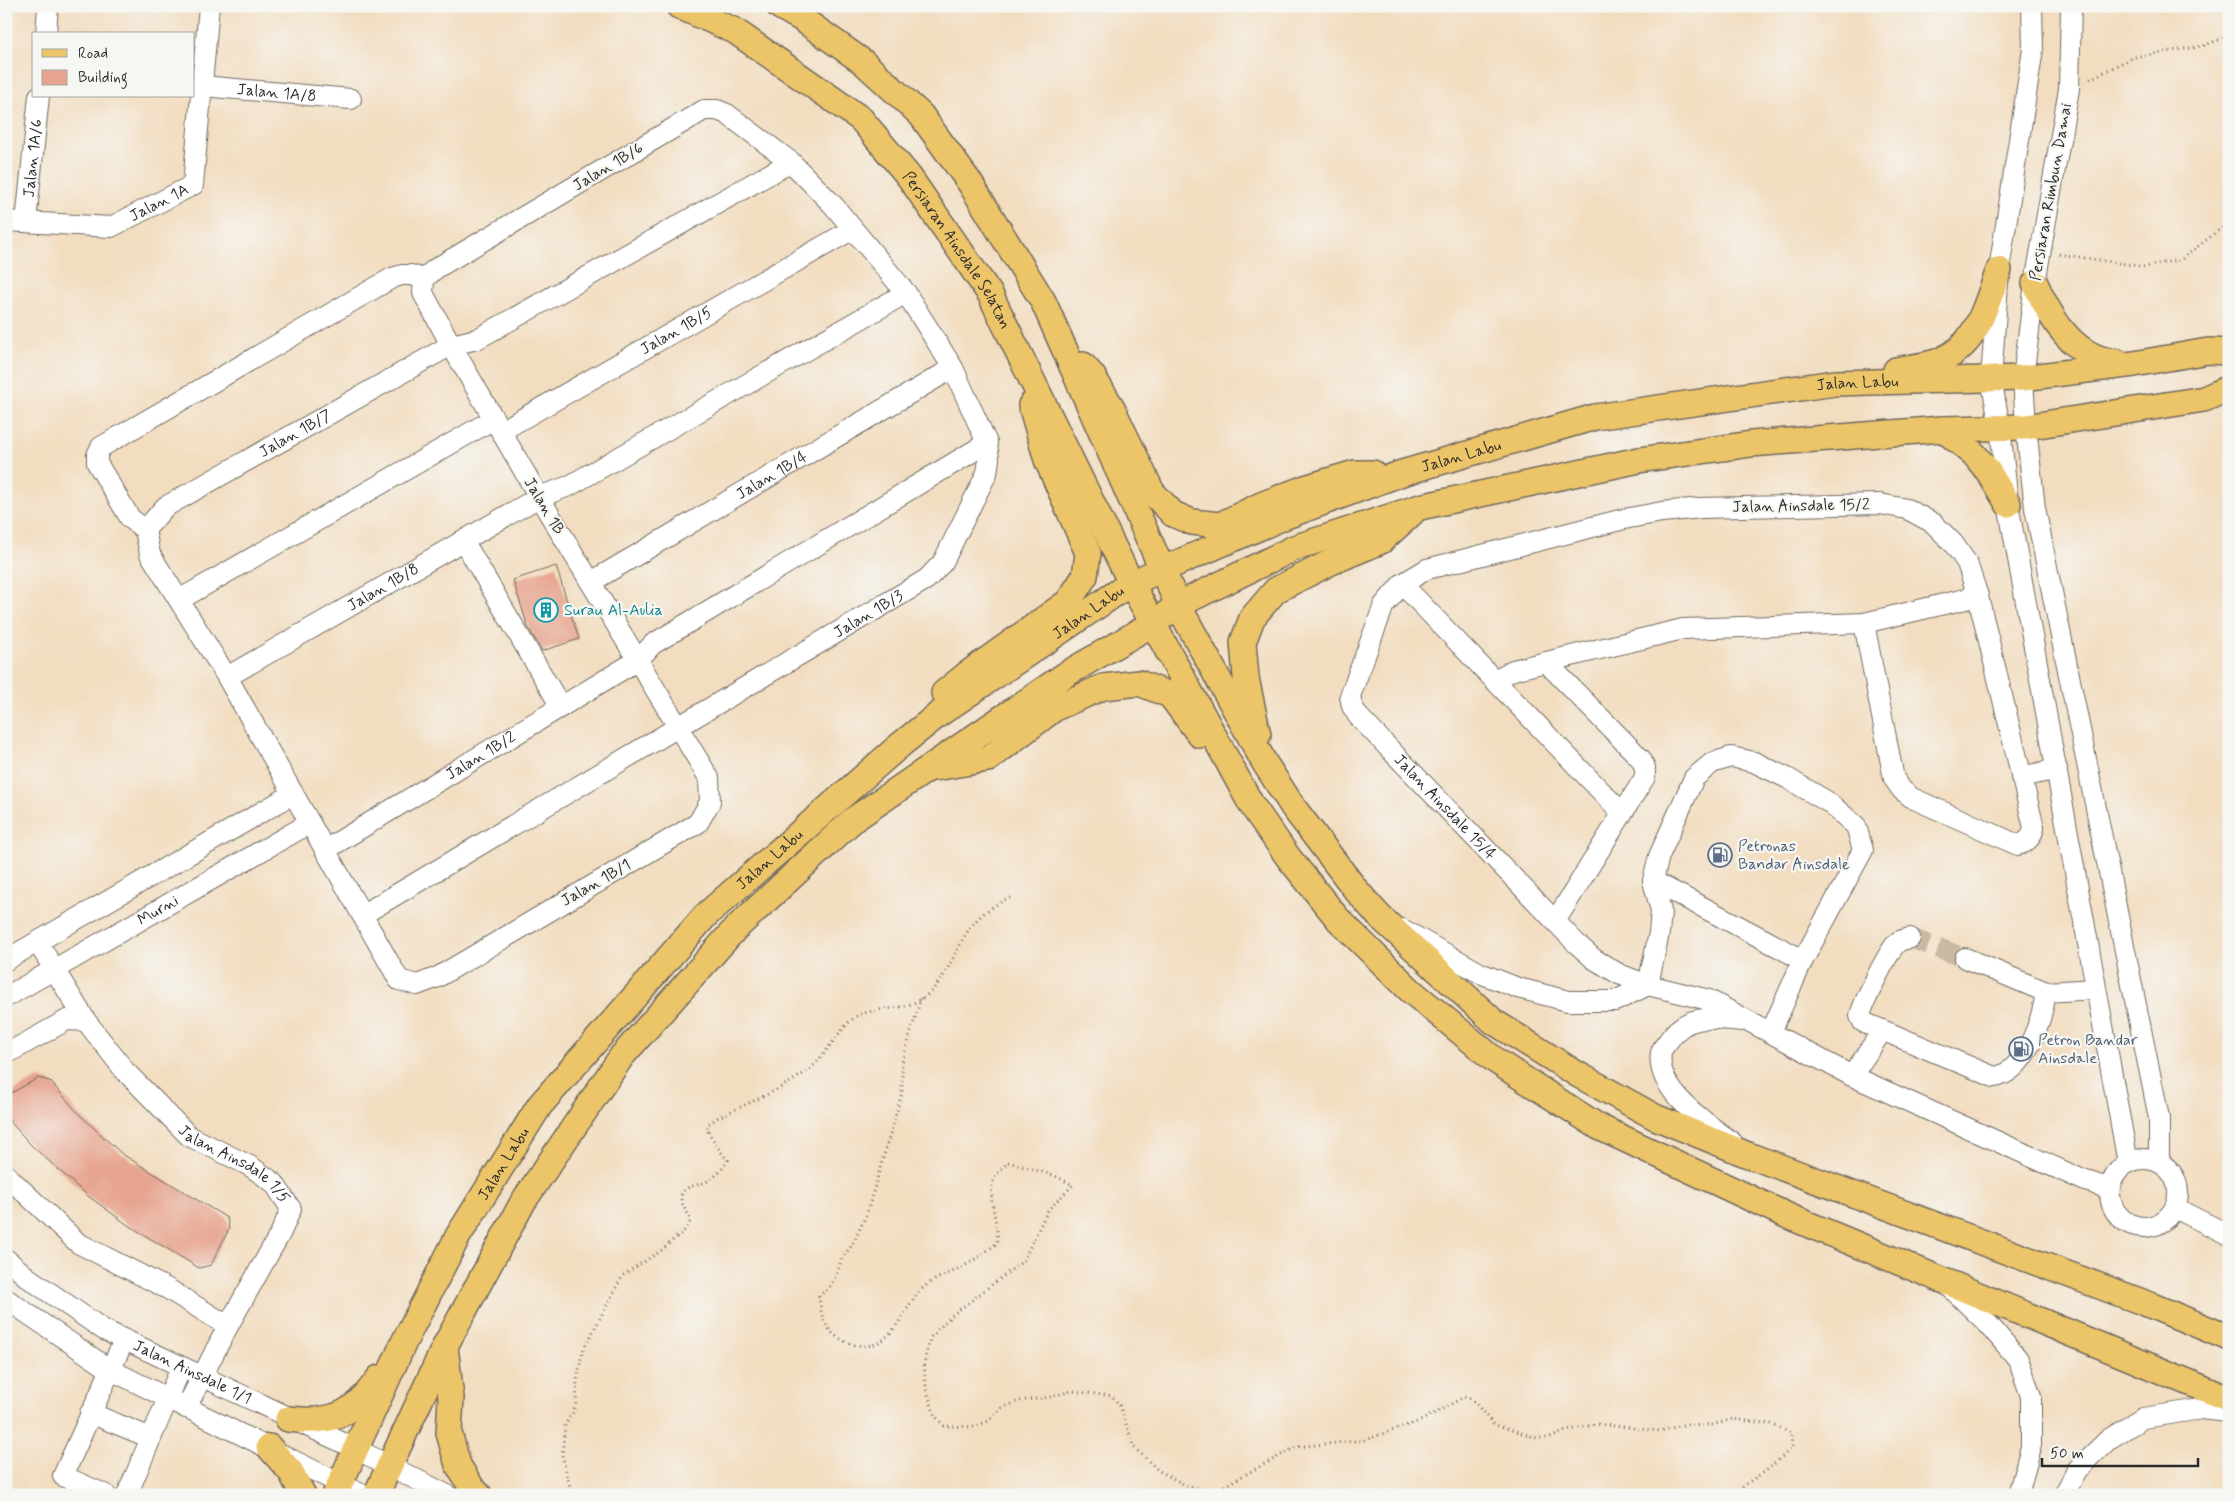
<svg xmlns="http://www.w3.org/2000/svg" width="2235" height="1501" viewBox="0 0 2235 1501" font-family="Mynerve,sans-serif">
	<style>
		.building { fill: #e7a590 }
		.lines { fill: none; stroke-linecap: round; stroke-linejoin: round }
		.minor-tunnel { stroke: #cab9a2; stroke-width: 20; stroke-dasharray: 20 10; stroke-linecap: butt }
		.minor-casing { stroke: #71695f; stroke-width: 22 }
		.major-casing { stroke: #71695f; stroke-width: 28 }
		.path { stroke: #71695f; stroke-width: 3; stroke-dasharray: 1 4; stroke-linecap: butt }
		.minor { stroke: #fff; stroke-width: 20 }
		.major { stroke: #edc569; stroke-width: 25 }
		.labels { text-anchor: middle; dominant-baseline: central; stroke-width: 4.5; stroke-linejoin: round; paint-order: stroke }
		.street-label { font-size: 16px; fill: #2b2b2b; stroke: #f6f6f2 }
		.culture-label { font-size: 16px; fill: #0d838f; stroke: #f6f6f2; text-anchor: start }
		.service-label { font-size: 16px; fill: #4e5e75; stroke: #f6f6f2; text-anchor: start }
	</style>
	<rect width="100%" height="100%" fill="#f6f6f2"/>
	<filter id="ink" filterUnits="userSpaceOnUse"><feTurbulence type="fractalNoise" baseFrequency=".02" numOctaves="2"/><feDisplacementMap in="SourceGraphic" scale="10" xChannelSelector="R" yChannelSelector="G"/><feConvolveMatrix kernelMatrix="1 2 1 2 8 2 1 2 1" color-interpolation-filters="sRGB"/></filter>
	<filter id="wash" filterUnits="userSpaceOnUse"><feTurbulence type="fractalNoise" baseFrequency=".0096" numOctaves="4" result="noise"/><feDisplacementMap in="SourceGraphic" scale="20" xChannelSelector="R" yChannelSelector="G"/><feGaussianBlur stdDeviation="1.12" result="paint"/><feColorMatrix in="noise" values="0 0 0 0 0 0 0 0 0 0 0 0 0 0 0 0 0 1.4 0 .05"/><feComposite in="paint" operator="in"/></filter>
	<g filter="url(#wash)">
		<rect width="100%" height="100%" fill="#f2ddc0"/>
		<g id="blocks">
			<path class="building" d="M556,566l23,73 -37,12 -14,-24 -15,-47z
				M38,1078l12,3 30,34 42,39 105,64 2,11 -18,36 -12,3 -71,-43 -40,-29 -56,-50 -26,-29v-21z"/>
		</g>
	</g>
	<g filter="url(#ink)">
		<use href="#blocks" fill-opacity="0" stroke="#71695f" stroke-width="1"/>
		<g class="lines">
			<path class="minor-tunnel" d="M1910,938l55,20"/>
			<g class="minor-casing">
				<g id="minor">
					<path d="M2032,6l1,43 -34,221 -8,109 9,48 8,77 120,659"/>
					<path d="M2071,6l-2,83 -34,194 -12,95 3,49 9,81 124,610v44"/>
					<path d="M46,34l2,-28"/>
					<path id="s1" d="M202,86l149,13"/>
					<path id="s2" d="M6,221l105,6 82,-42 16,-179"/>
					<path id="s3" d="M26,222l13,-126"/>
					<path d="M402,275h9l13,4 -1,14 28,52 88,152 170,281 1,24 -12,21 -260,154 -21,8 -18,-5 -172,-303 -77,-123 -5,-24 -15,-12 -33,-55v-8l4,-8 291,-169z"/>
					<path id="s4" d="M501,431l352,-202"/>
					<path id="s5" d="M145,530l20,-23 286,-162 26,-6 314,-177"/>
					<path d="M463,540l98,167"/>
					<path id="s6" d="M591,582l362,-214"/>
					<path d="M1402,584l220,229"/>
					<path d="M179,600l315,-181"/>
					<path id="s7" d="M1864,623l30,156 8,11 10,8 106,47c10,-3 13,-7 16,-17l-56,-232 -11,-33 -14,-20 -20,-20 -26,-14 -27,-5 -179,4 -39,4 -38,7 -197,50 -25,15 -18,21 -34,91 2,10 6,10 218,227 18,16 25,15 29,11 61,15 143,76 231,104 27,9"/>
					<path d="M1546,662l95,97 4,9v9l-89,143"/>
					<path id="s8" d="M227,677l312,-180 30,-11 337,-193"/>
					<path d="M1495,680l18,-10 170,-41 181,-6 114,-27"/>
					<path d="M2021,777l36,-8"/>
					<path id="s9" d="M325,850l313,-190 15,-16 334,-201"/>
					<path d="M1653,881l150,79"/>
					<path id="s10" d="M362,915l565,-336 16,-17 44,-89 2,-14 -2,-16 -34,-75 -47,-75 -72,-87 -43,-44 -64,-48 -10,-4h-13l-269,159 -11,10"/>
					<path d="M1402,929l78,44 38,15 50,13h47l33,-16"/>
					<path d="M1910,938c-3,1 -9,2 -12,4 -9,7 -35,61 -38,74l3,6 131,55c32,-4 48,-58 52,-85l-81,-34"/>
					<path id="s11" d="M38,943l48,78 39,50 64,65 61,30 24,17 17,26 -10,23 -53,94 -42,82"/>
					<path d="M6,960l287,-166"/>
					<path d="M1648,985l11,-52 2,-22 -8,-30 6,-25 35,-78 18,-15 19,-6 23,5 33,16 41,24 28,24 7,24 -60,110 -32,72"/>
					<path d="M2046,992l49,-3"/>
					<path id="s12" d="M6,997l304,-174"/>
					<path d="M6,1054l61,-34 19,1"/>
					<path d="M1852,1076l30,-45"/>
					<path d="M1732,1142c-26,-19 -77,-52 -71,-89 0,-4 5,-9 8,-13 18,-27 44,-22 72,-19"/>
					<circle cx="2144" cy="1193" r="34"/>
					<path d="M6,1175l72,68 90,46 60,37"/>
					<path d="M2175,1208l54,27"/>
					<path id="s13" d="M6,1259l21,18 77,53 252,119 91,46"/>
					<path d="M1949,1286l40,39 29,34 13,37v51l-13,48"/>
					<path d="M6,1299l103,70 254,126"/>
					<path d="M90,1413l61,25 -24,57"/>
					<path d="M151,1438l30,-70"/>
					<path d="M106,1495l-43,-19 61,-136"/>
					<path d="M2064,1495l13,-25 32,-31 34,-21 58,-9 28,3"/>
				</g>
			</g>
			<g class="major-casing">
				<g id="major">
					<path id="s14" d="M679,6l56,25 126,88 49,59 80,116 141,289 120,221 37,53 50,62 73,72 85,70 103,66 189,89 441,183"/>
					<path d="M779,6l23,13 61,43 58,53 49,68 73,118 135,304 86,157 29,45 63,83 23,26 115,106 83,52 78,43 93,38 397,148 84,35"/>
					<path d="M2035,283c15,35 39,76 82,79"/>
					<path d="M1083,365l9,10 19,31 41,86 21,22 19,8 28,3 41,-20 44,-17 50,-15h18"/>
					<path d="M1896,370c14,-3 32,-4 45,-10 37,-15 45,-56 58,-90"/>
					<path d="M1943,429l31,25 14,17 20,33"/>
					<path d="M944,693l22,-18 102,-73 17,-26 3,-23 -41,-93 -16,-55"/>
					<path d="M1258,735l-12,-57 -3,-36 9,-24 24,-28 55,-28 50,-21 31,-28"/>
					<path d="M935,768l53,-9 67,-51 48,-21 36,-4 31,12 30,40"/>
					<path d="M445,1346l6,52 -2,35 9,32 14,23 7,7"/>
					<path d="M288,1419c45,5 65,-4 91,-41"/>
					<path d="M269,1447l22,25 12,23"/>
					<path id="s15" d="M335,1495l69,-153 54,-106 82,-131 166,-190 49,-43 144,-126 40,-32 192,-131 155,-67 116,-43 193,-56 240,-34 188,-5 111,-14 74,-13 21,1"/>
					<path d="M376,1495l69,-149 78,-144 99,-146 113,-127 118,-109 215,-147 86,-50 24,-18 116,-57 126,-41 219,-47 112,-16 192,-15 83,-2 178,-28 25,-11"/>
				</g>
			</g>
			<path class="path" d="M2090,79l44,-22 69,-11 26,-10
				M2059,254l86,13 37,-8 47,-37
				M921,998l-19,64v31l-35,120 -14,31 -11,14 -6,18 -8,13 -9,7c2,20 6,37 27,46 49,19 53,-37 82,-58 10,-7 23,-11 34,-17 13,-7 24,-15 35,-24 3,-21 -12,-46 -2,-66 3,-5 9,-10 13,-15l45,13 20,10 -25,25 -25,51 -72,55 -21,22 -6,25 2,25 9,28 9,10 31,1 13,-6 14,-13 16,-7 33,-4 20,-6 41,5 8,10 14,41 25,24 28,15 26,6 83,-45 69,-7 57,-20 42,-23 8,2 21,25 44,14h13l16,-7 30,-7 64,7 27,-7 24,1 22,-6 38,5 20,9 1,15 -26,23 -19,12 -12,12
				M572,1495l-10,-40 3,-30 9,-14 2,-9 1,-21 5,-29 41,-77 36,-23 26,-22 5,-8c0,-10 -10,-16 -9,-25 1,-12 17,-11 25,-15 10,-5 17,-13 22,-22l-5,-5 -16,-25v-5l10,-7c31,-15 67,-29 94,-50 15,-13 32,-46 48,-53 23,-10 46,-2 68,-20 20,-17 27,-43 41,-64 10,-16 27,-27 44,-34"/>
			<use href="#minor" class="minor"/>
			<use href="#major" class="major"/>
		</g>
	</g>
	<defs>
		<g id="building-ring" transform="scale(1.25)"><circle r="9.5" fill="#f6f6f2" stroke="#0f9aa8" stroke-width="1.5"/><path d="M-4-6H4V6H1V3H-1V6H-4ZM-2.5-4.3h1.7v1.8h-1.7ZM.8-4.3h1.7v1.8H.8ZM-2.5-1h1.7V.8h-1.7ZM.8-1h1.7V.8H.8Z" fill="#0f9aa8"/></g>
		<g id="fuel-ring" transform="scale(1.25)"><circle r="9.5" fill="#f6f6f2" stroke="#5c6f8a" stroke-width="1.5"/><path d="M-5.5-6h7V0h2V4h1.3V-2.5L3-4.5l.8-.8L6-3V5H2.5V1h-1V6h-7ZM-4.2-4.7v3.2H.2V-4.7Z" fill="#5c6f8a"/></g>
	</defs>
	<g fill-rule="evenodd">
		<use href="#building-ring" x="546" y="610"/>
		<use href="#fuel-ring" x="1720" y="855"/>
		<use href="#fuel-ring" x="2021" y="1049"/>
	</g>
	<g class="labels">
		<g class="street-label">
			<text stroke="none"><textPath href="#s1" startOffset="75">Jalan 1A/8</textPath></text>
			<text stroke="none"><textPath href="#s3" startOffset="64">Jalan 1A/6</textPath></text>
			<text transform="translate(608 167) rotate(-31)">Jalan 1B/6</text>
			<text transform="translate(2051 192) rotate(-80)">Persiaran Rimbun Damai</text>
			<text stroke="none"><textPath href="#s2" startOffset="159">Jalan 1A</textPath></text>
			<text stroke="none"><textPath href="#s14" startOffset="378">Persiaran Ainsdale Selatan</textPath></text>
			<text stroke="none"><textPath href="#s4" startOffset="202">Jalan 1B/5</textPath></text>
			<text stroke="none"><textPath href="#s15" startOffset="1992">Jalan Labu</textPath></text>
			<text stroke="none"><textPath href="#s5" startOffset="180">Jalan 1B/7</textPath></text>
			<text stroke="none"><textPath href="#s15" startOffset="1588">Jalan Labu</textPath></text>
			<text stroke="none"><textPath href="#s6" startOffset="210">Jalan 1B/4</textPath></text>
			<text transform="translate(544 506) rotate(59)">Jalan 1B</text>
			<text transform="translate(1801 506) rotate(-1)">Jalan Ainsdale 15/2</text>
			<text stroke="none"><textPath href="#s8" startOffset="180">Jalan 1B/8</textPath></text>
			<text stroke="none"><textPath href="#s15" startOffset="1182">Jalan Labu</textPath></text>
			<text stroke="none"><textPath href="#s10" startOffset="589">Jalan 1B/3</textPath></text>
			<text stroke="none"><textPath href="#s9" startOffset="182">Jalan 1B/2</textPath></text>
			<text stroke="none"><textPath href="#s7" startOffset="1471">Jalan Ainsdale 15/4</textPath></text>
			<text stroke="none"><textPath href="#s15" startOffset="778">Jalan Labu</textPath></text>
			<text transform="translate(596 883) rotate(-30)">Jalan 1B/1</text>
			<text stroke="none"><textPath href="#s12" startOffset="175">Murni</textPath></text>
			<text stroke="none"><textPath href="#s15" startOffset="372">Jalan Labu</textPath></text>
			<text stroke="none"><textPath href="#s11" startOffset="300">Jalan Ainsdale 1/5</textPath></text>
			<text stroke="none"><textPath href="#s13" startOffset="219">Jalan Ainsdale 1/1</textPath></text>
		</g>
		<g class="culture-label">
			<text x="564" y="610">Surau Al-Aulia</text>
		</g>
		<g class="service-label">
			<text x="1738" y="846">Petronas<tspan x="1738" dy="18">Bandar Ainsdale</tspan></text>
			<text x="2038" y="1040">Petron Bandar<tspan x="2038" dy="18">Ainsdale</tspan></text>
		</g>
	</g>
	<rect width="2235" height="1501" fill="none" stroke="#f6f6f2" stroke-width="25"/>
	<rect x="32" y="32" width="162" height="65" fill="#f6f6f2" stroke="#a5a5a2"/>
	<rect x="42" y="49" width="25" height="8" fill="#edc569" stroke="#a5a5a2"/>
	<text x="78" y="58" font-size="15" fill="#2b2b2b">Road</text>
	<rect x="42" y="70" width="25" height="15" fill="#e7a590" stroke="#a5a5a2"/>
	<text x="78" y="82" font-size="15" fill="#2b2b2b">Building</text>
	<path d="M2042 1458v8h156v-8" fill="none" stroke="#2b2b2b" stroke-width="2.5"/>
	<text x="2050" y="1458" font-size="15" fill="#2b2b2b" stroke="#f6f6f2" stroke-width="4" paint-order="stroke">50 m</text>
</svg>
